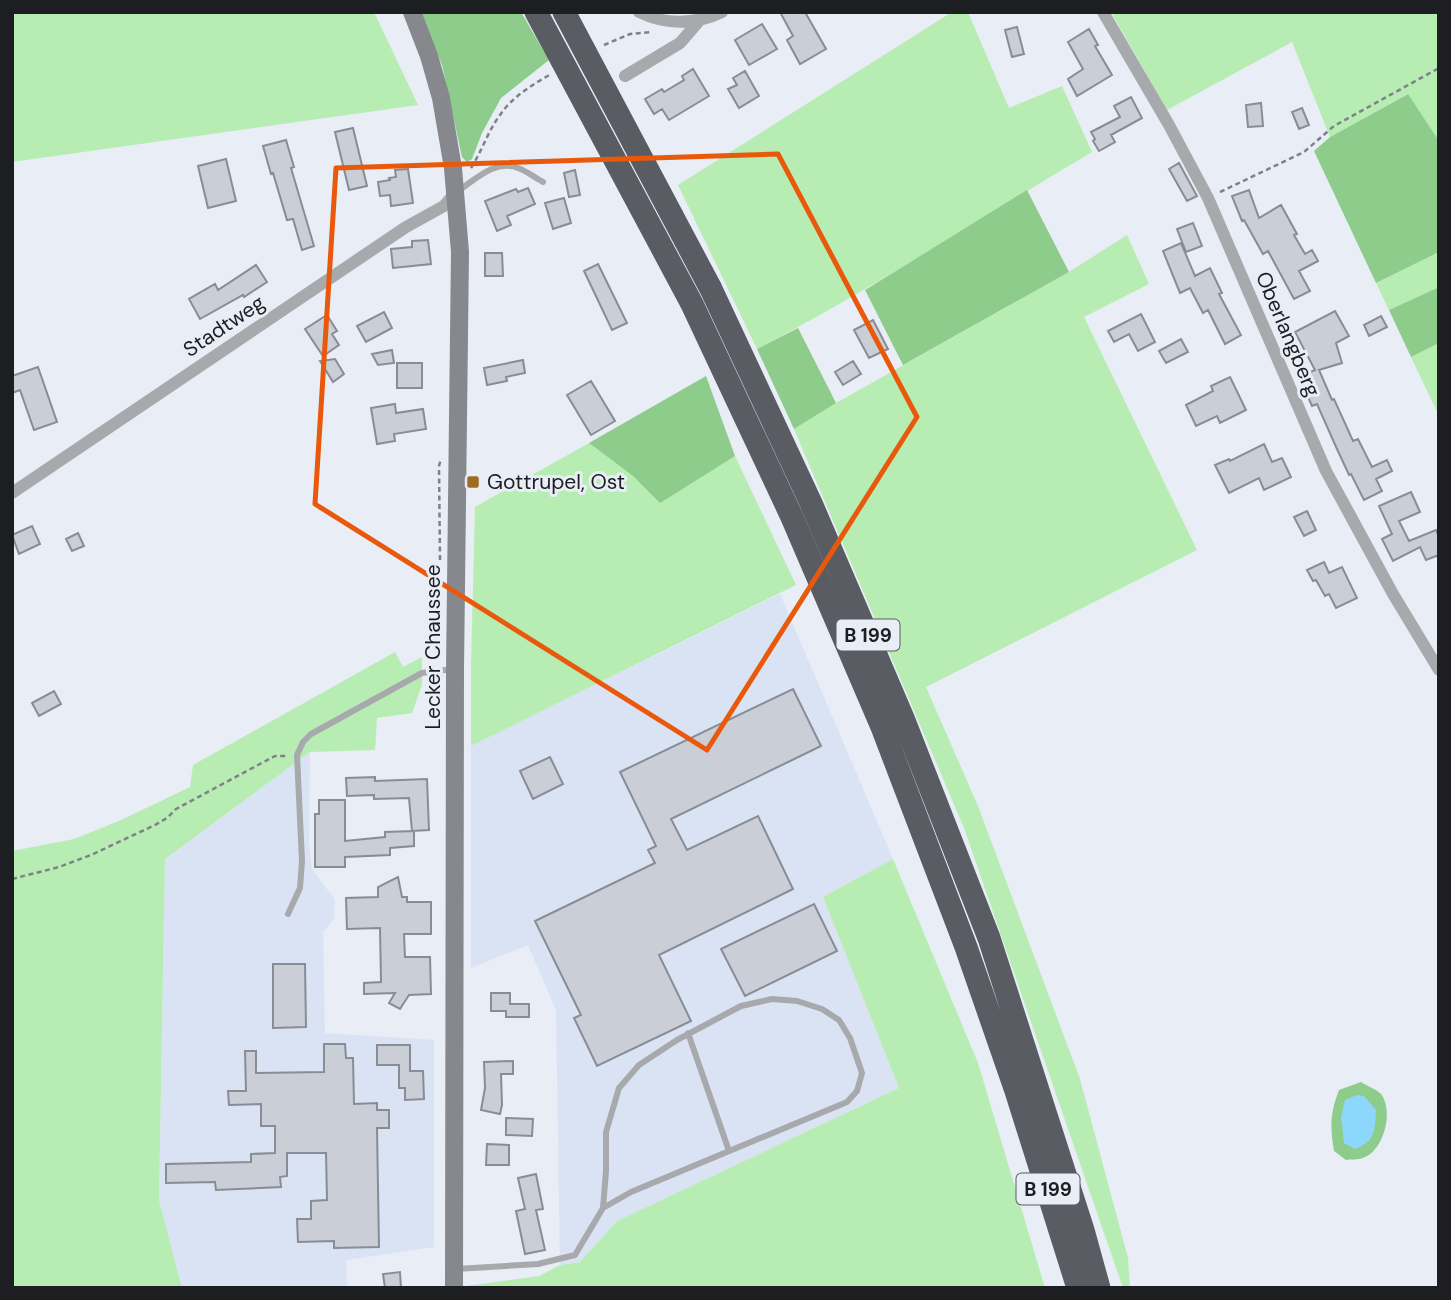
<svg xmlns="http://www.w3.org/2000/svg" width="1451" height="1300" viewBox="0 0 1451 1300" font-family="'DM Sans',sans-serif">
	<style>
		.built { fill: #dae3f3 }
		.green { fill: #b7edb3 }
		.forest { fill: #8dcc8a }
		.water { fill: #8cd7fb }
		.building { fill: #c9ced7; stroke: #888d95; stroke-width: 2 }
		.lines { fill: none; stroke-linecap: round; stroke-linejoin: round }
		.path { stroke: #7e8288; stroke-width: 2.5; stroke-dasharray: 5 3.5; stroke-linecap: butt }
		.lane { stroke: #a7a9ad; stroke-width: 6 }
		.street { stroke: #a7a9ad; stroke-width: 12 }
		.secondary { stroke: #86888e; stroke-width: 18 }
		.highway { stroke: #5a5c64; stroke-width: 23 }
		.marked { fill: none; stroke: #e8590c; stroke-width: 5; stroke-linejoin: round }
		.poi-dot { fill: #9e6b21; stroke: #e8edf6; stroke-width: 2.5 }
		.labels { text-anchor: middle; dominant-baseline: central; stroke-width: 6; stroke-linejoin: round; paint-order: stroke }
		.shield { fill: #e8edf6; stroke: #595c61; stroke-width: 2 }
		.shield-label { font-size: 19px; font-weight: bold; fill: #1c1e21 }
		.street-label { font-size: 21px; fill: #1c1e21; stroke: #e8edf6 }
		.poi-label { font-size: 21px; fill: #1c1e21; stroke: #e8edf6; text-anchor: start }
	</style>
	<rect width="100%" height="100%" fill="#e8edf6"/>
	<path class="built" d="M780,594l113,265 -70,38 76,191 -282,133 -37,41 -20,3 -4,-255 -28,-65 -57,23v-222z
		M310,752l-1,92 3,25 23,31 -1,19 -11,13 2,101 109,7v207l-88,13 1,28h-165l-23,-88 6,-341z"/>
	<path class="green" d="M12,12h362l44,93 -406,57z
		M952,12h16l41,96 53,-22 30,66c-112,66 -220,137 -335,197l-79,-164z
		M1111,12h328v129l-32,-47 -77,43 -38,-95 -125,68z
		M1127,235l22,49 -65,33 113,233 -271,137 52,119 102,273 48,179 2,30h-7l-159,-460 -170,-399 42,-26 233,-131z
		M1439,252v35l-50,23 -13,-27z
		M1439,343v73l-28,-59z
		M589,443l44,33 27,26 75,-46 61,129 -325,161v-80l4,-159z
		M395,652l8,15 19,-10v28l-10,28 -35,5 -2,32 -65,2 -145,107 -6,341 23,88h-170v-437l62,-12 45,-18 71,-34 3,-22z
		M893,859l85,204 67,225h-579v-2l73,-10 21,-11 20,-3 37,-41 282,-133 -76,-191z"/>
	<path class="forest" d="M420,12h101l28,48 -48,38 -19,35 -10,26 -5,3 -5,-5 -20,-92z
		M1408,94l31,47v111l-63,31 -62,-132 16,-14z
		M1027,190l42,82 -166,93 -38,-75z
		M1439,287v56l-28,14 -22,-47z
		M798,328l38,75 -42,26 -37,-80z
		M706,376l29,80 -75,47 -27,-27 -44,-33z
		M1361,1082c6,4 15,7 20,12 13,17 3,57 -18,64 -5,2 -12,1 -17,2l-12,-9c-4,-26 -4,-37 5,-61z"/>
	<path class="water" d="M1357,1095l7,1 12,14c-1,20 0,31 -21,39l-11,-6 -3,-26 4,-17z"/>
	<path class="building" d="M780,12h25l21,37 -26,15 -13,-24 6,-4z
		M762,24l15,25 -28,16 -14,-25z
		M1017,27l7,27 -12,3 -7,-27z
		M1089,29l9,16 -3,1 17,29 -35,21 -9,-17 15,-10 -15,-27z
		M693,69l16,27 -40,24 -7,-11 -8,5 -9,-15 17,-10 2,3 20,-12 -2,-4z
		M745,71l14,25 -20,12 -11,-19 9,-4 -4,-7z
		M1131,97l11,21 -31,17 4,7 -16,9 -6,-10 2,-2 -4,-7 29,-15 -6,-11z
		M1261,103l2,23 -15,1 -2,-22z
		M1302,108l7,17 -10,4 -7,-17z
		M353,128l14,58 -18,4 -14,-58z
		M286,140l8,27 -3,1 23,78 -12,4 -9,-31 -6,1 -14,-47 -2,1 -8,-28z
		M226,159l10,42 -28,7 -10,-42z
		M1179,163l18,33 -10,5 -18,-32z
		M408,169l5,34 -22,3 -1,-11 -10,1 -2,-14 12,-2 -1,-2 7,-1 -1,-7z
		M575,170l5,25 -11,2 -5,-24z
		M528,188l7,16 -28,12 4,9 -14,6 -12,-30 31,-12 2,3z
		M1249,190l10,28 22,-13 16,29 -3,1 11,19 7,-4 6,11 -19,10 11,20 -16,8 -26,-48 -5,3 -19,-34 -2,1 -10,-25z
		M564,198l7,25 -18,6 -8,-26z
		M1193,223l9,23 -16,6 -9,-23z
		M428,240l3,24 -38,4 -2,-19 21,-2v-6z
		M1181,243l14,33 15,-8 12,25 -3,1 22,41 -16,9 -17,-34 -5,3 -13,-25 -10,5 -17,-42z
		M485,253h17l1,23h-18z
		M598,264l29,59 -15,7 -28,-59z
		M256,265l11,17 -23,15 -1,-2 -43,24 -11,-20 26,-15 3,6z
		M1335,311l14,25 -13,7 6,20 -23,7 13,30 2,-1 19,42 5,-2 14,28 15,-7 5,11 -16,8 6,12 -18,9 -13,-26 -2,1 -12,-26 -20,-45 -5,2 -13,-29 16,-7 -20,-38z
		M384,312l8,16 -26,14 -9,-16z
		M1141,314l14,28 -17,9 -9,-17 -15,8 -6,-11z
		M327,315l10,16 -5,3 7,11 -16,11 -18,-27z
		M1381,316l6,11 -18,9 -5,-11z
		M873,320l15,29 -19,9 -15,-28z
		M1181,339l7,13 -22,11 -7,-12z
		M392,350l2,13 -16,2 -6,-11z
		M335,359l9,15 -11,8 -13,-21z
		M523,360l2,13 -19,4 1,4 -20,4 -3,-17z
		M853,361l8,13 -18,11 -8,-13z
		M397,363h25v25h-25z
		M38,367l19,55 -23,8 -14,-40 -8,3v-17z
		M1230,377l16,33 -26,13 -3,-7 -21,10 -10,-21 27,-14 -2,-5z
		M591,381l24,40 -24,14 -24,-40z
		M395,404l1,9 27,-4 3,20 -32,5 1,7 -18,3 -6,-36z
		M1264,444l8,18 10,-4 9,19 -27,13 -5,-12 -30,15 -14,-28 14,-6 1,2z
		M1411,492l9,20 -21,9 10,20 27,-11 3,7v18l-13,5 -6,-13 -27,14 -11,-22 10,-5 -13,-28z
		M1307,511l9,19 -12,6 -10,-19z
		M32,526l8,18 -21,10 -7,-19z
		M78,533l6,13 -12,5 -6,-12z
		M1324,562l5,11 13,-6 15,31 -21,10 -7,-14 -4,2 -9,-16 -3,1 -6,-11z
		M793,689l28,57 -150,73 16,31 71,-34 35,73 -134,66 32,66 -94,45 -23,-48 7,-3 -46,-94 120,-58 -7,-13 8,-4 -36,-74z
		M54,691l7,13 -22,12 -7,-13z
		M550,757l13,27 -30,15 -13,-28z
		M375,777v4l52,-2 2,51 -17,1 -3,-33 -35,1v-4l-27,1 -1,-18z
		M319,800h26v41l40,-4v-5l29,-1v15l-24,2v7l-45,2v10h-30v-53h4z
		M398,877l4,20h5v5h24v32h-27l1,23h25l1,37 -22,1 -9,14 -11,-6 6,-10 -31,1v-11l17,-1 -1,-54 -33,1 -1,-31 32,-1v-10z
		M814,904l23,47 -92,45 -24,-47z
		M273,964h32l1,63 -33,1z
		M491,993h19v11h19v13h-23v-6h-15z
		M324,1044h21l1,14h7l1,46 23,-1v7h12v18h-12l2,119 -45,1v-7l-36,1 -1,-23h14v-18l16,-1 -1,-47h-39v23l-7,1 1,10 -65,3 -1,-8 -49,1v-19l85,-2v-8l24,-1v-27h-14v-22l-32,1 -1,-14h18l-1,-40h11v22l68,-1z
		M377,1045h33v26h13l1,28 -19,1v-12h-6v-23h-22z
		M513,1061v13h-12l1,31 -2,9 -19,-4 4,-22 -1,-26z
		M506,1118l27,1 -1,17 -26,-1z
		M487,1144l22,1v20h-23z
		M536,1174l7,35 -7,1 9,40 -20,4 -9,-43 9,-2 -7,-31z
		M400,1272l1,16h-16l-2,-14z"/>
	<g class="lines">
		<path class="path" d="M604,45l26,-11 22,-2
			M471,168c11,-17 17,-37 29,-53 12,-18 32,-30 51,-41
			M1220,192l84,-40 30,-26 105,-58
			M440,560l-1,-94 2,-7
			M12,879l47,-12 32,-12 64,-30 12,-7 9,-9 82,-44 17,-9h11"/>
		<path class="lane" d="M458,191c18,-12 37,-32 60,-23 9,3 17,10 25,14
			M288,914l12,-26 2,-27 -5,-106 6,-13 8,-8 111,-61 31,-4
			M688,1033l41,118
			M456,1269l82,-5 37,-9 28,-47 28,-16 216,-90 10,-11 5,-18 -12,-35 -11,-18 -17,-11 -25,-8 -25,-2 -31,7 -64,34 -38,25 -20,23 -13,44v39l-3,37"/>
		<path class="street" d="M639,12c26,13 56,13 83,0
			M1103,12l66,113 39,73 118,273 67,123 46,76
			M625,76l55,-33 19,-22
			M12,493l394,-266 38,-21 12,-14"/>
		<path class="secondary" d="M412,12l17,44 12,42 12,70 7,84 -5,417 -1,619"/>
		<path class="highway" d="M536,12l156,292 99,211 91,212 84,220 50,144 62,197
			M564,12l147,277 100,214 92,215 86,220 94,292 16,58"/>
	</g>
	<path class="marked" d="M778,154l139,263 -210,333 -392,-246 21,-336z"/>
	<rect class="poi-dot" x="466" y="475" width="14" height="14" rx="3.5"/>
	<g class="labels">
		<g class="shield">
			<rect x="836.5" y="619.5" width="63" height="31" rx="5"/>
			<rect x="1016.5" y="1173.5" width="63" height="31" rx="5"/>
		</g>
		<g class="shield-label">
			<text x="868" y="635">B 199</text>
			<text x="1048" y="1189">B 199</text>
		</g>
		<g class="street-label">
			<text transform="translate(224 326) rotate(-34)">Stadtweg</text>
			<text transform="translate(1288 334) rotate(67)">Oberlangberg</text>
			<text transform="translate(433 647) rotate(-90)">Lecker Chaussee</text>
		</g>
		<g class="poi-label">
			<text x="487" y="482">Gottrupel, Ost</text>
		</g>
	</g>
	<rect width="1451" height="1300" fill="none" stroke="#1c1e21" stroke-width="28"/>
</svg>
